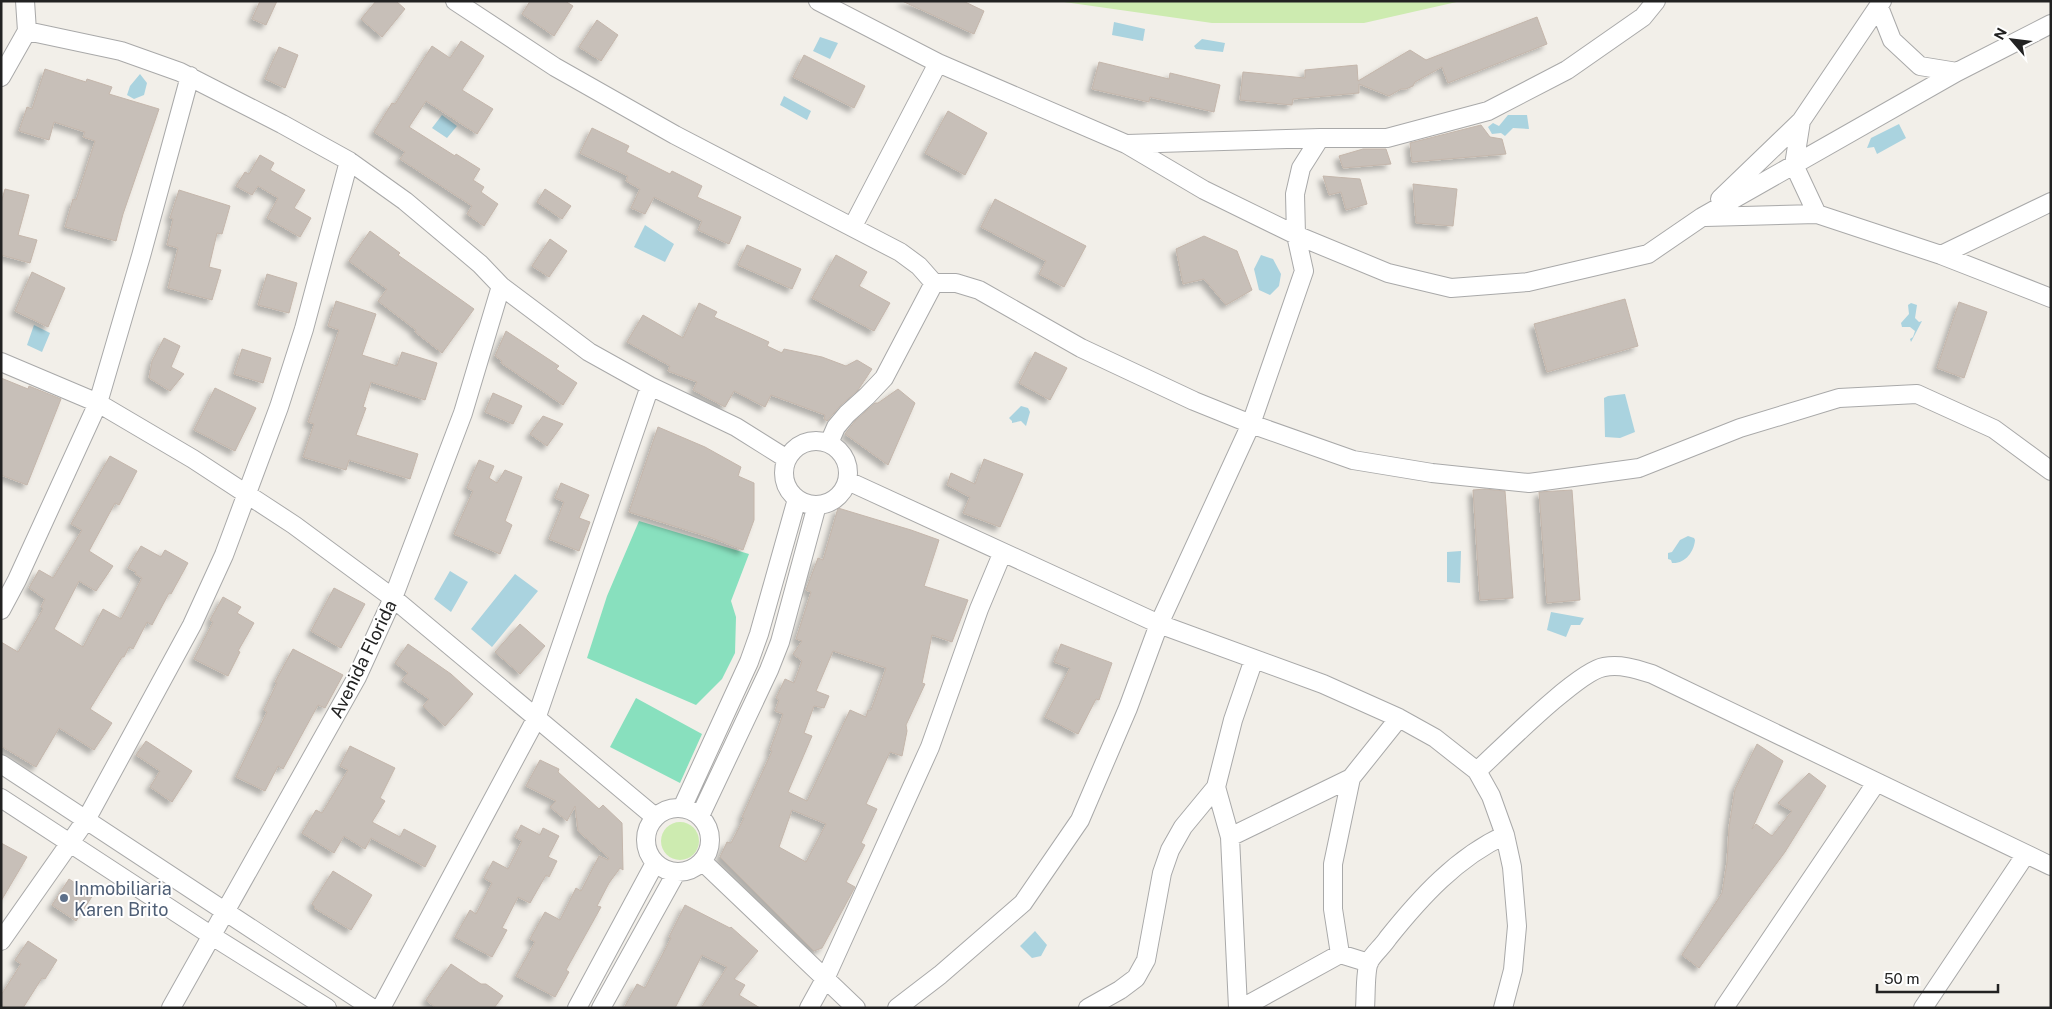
<svg xmlns="http://www.w3.org/2000/svg" width="2052" height="1009" viewBox="0 0 2052 1009" font-family="'Public Sans',sans-serif">
	<style>
		.grass { fill: #cdebb0 }
		.pitch { fill: #88e0be }
		.water { fill: #aad3df }
		.building { fill: #c7bfb8; stroke: #c4b6ab; fill-rule: evenodd; filter: url(#shadow) }
		.lines { fill: none; stroke-linecap: round; stroke-linejoin: round }
		.minor-casing { stroke: #a9a9a9; stroke-width: 20 }
		.minor { stroke: #fff; stroke-width: 18 }
		.service-dot { fill: #5c6f8a; stroke: #fff; stroke-width: 2 }
		.labels { text-anchor: middle; dominant-baseline: central; stroke-width: 4; stroke-linejoin: round; paint-order: stroke }
		.street-label { font-size: 18px; fill: #222; stroke: #fff }
		.service-label { font-size: 18px; fill: #4e5e75; stroke: #fff; text-anchor: start }
	</style>
	<defs>
		<filter id="shadow"><feDropShadow dx="-4.5" dy="4.5" stdDeviation="2.5" flood-color="#0004"/></filter>
	</defs>
	<rect width="100%" height="100%" fill="#f2efe9"/>
	<path class="grass" d="M1057,1h404l-97,22h-152z
		M661 841a19 19 0 1 1 38 0a19 19 0 1 1-38 0Z"/>
	<path class="pitch" d="M639,521l110,33 -18,47 5,16 -1,36 -13,26 -26,26 -109,-47 20,-62z
		M636,698l66,36 -22,49 -70,-36z"/>
	<path class="water" d="M1114,22l31,7 -2,12 -31,-6z
		M820,37l18,6 -8,16 -17,-8z
		M1202,39l23,4 -2,9 -27,-3 -2,-3z
		M140,74l7,9 -3,12 -10,4 -7,-4 3,-9z
		M784,96l27,15 -4,9 -27,-15z
		M442,115l15,11 -10,12 -15,-10z
		M1508,115h19l2,14 -16,-1 -8,8 -4,-3 -9,1 -4,-7 5,-4 6,3z
		M1899,124l7,14 -29,16 -3,-7 -7,1 4,-10z
		M645,225l29,19 -9,18 -31,-15z
		M1261,255l12,4 8,15 -2,12 -9,9 -11,-5 -5,-21z
		M1911,303l6,2 -2,13 4,4 3,-1 -11,21 -1,-3 3,-2 2,-6 -5,-4h-8l-1,-4 8,-9 -1,-9z
		M34,325l16,8 -8,19 -15,-7z
		M1625,394l10,38 -15,6 -15,-1 -1,-39 4,-2z
		M1021,406l7,2 2,4 -4,14 -5,-5 -9,2v-2l-3,-3z
		M1688,536l6,2 1,2c-1,12 -10,24 -23,23l-1,-3 -3,-1v-6l4,-1 8,-12z
		M1461,551l-1,32 -13,-1v-30z
		M450,571l18,11 -17,30 -17,-13z
		M515,574l23,17 -46,56 -21,-18z
		M1551,612l33,6 -4,7h-9l-5,12 -19,-7z
		M1035,931l12,14 -6,11 -9,2 -12,-12z"/>
	<path class="building" d="M260,1h17l-11,24 -14,-6z
		M376,1h20l9,8 -23,28 -21,-18z
		M530,1h35l8,5 -19,30 -32,-22z
		M902,1h61l21,10 -10,23z
		M1537,17l10,27 -99,39 -6,-16 -27,15 -2,4 -7,3h-5l-12,7 -30,-12v9l-66,6 -1,6 -52,-5 3,-28 62,6v-8l52,-5 1,16 52,-31 16,10z
		M597,20l21,15 -17,26 -22,-14z
		M461,41l23,15 -22,34 31,19 -16,25 -51,-33 -17,26 46,29 1,-2 24,15 -7,11 11,7 -3,5 17,12 -14,22 -17,-12 5,-8 -72,-47 5,-7 -31,-20 18,-29 3,1 37,-58 18,12z
		M279,47l19,8 -13,33 -20,-9z
		M804,55l61,31 -11,22 -61,-31z
		M1099,62l70,17 1,-6 50,12 -6,27 -64,-15 -1,5 -57,-13z
		M45,69l41,13 1,-3 25,8 -3,7 50,15 -36,105 -7,27 -51,-14 8,-28 3,1 19,-59 -12,-4 2,-5 -31,-10 -5,18 -30,-9 8,-24 5,2z
		M948,111l39,22 -22,42 -40,-22z
		M1481,125l9,12 12,2 4,15 -94,8 -2,-19z
		M592,128l37,18 -3,6 44,22 2,-3 30,15 -5,11 44,20 -12,27 -31,-14 4,-9 -48,-24 -9,17 -14,-6 9,-19 -14,-8 2,-5 -48,-23z
		M1363,149h23l5,15 -48,4 -4,-12z
		M260,155l14,8 -4,7 35,20 -11,18 17,10 -11,19 -33,-19 11,-20 -20,-12 -6,9 -16,-9 9,-14 4,2z
		M1323,176l37,3 7,25 -21,6 -5,-18 -12,3z
		M1413,184l44,5 -4,37 -37,-3z
		M5,189l24,6 -11,40 19,5 -7,23 -29,-8v-52z
		M545,189l26,17 -9,13 -25,-17z
		M179,190l51,16 -8,28 -5,-1 -8,34 12,3 -9,30 -44,-12 10,-40 -11,-3 6,-26 -3,-1z
		M995,199l91,47 -22,41 -25,-13 7,-13 -65,-34z
		M370,231l30,22 -2,2 76,54 -32,44 -27,-21 1,-2 -38,-29 9,-12 -38,-28z
		M1204,236l33,15 15,39 -26,15 -22,-26 -21,5 -7,-35z
		M550,239l17,12 -18,26 -17,-11z
		M747,245l54,24 -9,20 -54,-24z
		M836,255l31,17 -8,14 31,17 -16,28 -62,-33z
		M32,272l33,16 -17,39 -33,-16z
		M267,274l30,9 -8,30 -31,-8z
		M1625,299l13,47 -91,26 -13,-48z
		M336,301l40,13 -14,41 35,11 5,-14 35,11 -12,37 -54,-18 -8,25 3,1 -10,27 62,19 -8,25 -61,-19 -3,10 -43,-13 11,-33 -6,-2 31,-92 -11,-4z
		M1959,302l28,10 -23,66 -27,-10z
		M699,303l18,9 -3,5 55,25 -2,4 15,7 2,-4 38,8 24,9 11,-6 15,9 -14,21 -18,16 -13,15 -3,-2 1,-4 -54,-20 -6,12 -31,-16 -9,16 -32,-17 4,-8 -29,-11 2,-5 -43,-24 16,-27 40,23z
		M506,331l53,35 -3,3 21,14 -14,22 -62,-42 1,-2 -7,-5z
		M164,338l16,8 -9,21 13,7 -14,17 -21,-13 3,-17z
		M242,349l29,9 -8,25 -29,-9z
		M1035,352l32,16 -17,32 -31,-17z
		M1,378l27,11 1,-3 32,13 -34,86 -26,-10z
		M215,388l41,20 -21,43 -41,-21z
		M898,389l17,14 -27,62 -43,-31 10,-13 20,-18h3z
		M493,393l29,13 -9,18 -28,-12z
		M543,416l20,8 -16,22 -17,-12z
		M658,427l47,20 36,20 -3,9 16,7v37l-11,30 -31,-12 -83,-26z
		M110,456l27,15 -18,34 -4,-2 -26,48 24,15 -17,25 -17,-10 -25,48 29,18 20,-38 18,10 21,-41 -7,-4 1,-2 -8,-4 13,-22 20,11 4,-7 23,13 -17,31 -2,-1 -17,32 -5,-3 -14,27 -4,-2 -5,10h-2l-32,52 22,14 -18,27 -35,-22 -23,39 -35,-21v-104l17,10 25,-43 -2,-2 4,-8 -16,-11 10,-18 14,8 29,-48 -11,-6z
		M984,459l39,15 -23,53 -37,-14 7,-16 -23,-12 4,-12 24,11z
		M479,460l15,6 -5,12 8,5 8,-13 17,7 -17,44 7,4 -12,29 -46,-20 19,-43 -6,-3z
		M561,483l28,12 -10,23 11,4 -11,29 -30,-12 15,-37 -9,-4z
		M1485,489l20,2 8,107 -33,2 -7,-110z
		M1572,490l8,110 -33,3 -8,-111z
		M838,508l73,22 28,10 -15,46 44,14 -16,42 -20,-7 -10,48 3,1 -19,41 1,6 -5,25 -12,-4 -24,52 11,5 -16,34 4,2 -19,37 9,5 -33,61 -8,3 -94,-94 7,-15 4,1 13,-25 -2,-1 30,-66 -2,-1 13,-36 -8,-3 4,-11 -3,-2 9,-19 9,4 8,-22 -9,-7 9,-13 -6,-2 15,-47 -5,-2 12,-32 5,2zM833,651l53,17 -15,42h-3l-2,7 -16,-7 -43,91 -19,-9 24,-56 -8,-3 10,-27 10,2 5,-12 -13,-5zM792,810l34,14 -20,38 -27,-15z
		M334,588l31,16 -24,44 -30,-17z
		M223,597l18,10 -4,6 17,10 -16,28 2,1 -12,24 -34,-17 19,-37 -3,-2z
		M520,624l25,22 -25,28 -25,-22z
		M408,644l43,30 22,20 -28,32 -22,-20 6,-7 -27,-19 6,-7 -13,-10z
		M1061,644l51,19 -13,37 -3,-1 -18,35 -33,-17 25,-49 -16,-6z
		M293,649l50,26 -18,33 -7,-3 -35,64 -5,-3 -13,25 -29,-14 31,-65 -3,-2 13,-27 -2,-1z
		M146,741l46,30 -20,31 -22,-15 10,-16 -24,-16z
		M1757,744l26,17 -31,68 4,-5 16,12 20,-25 -14,-8 31,-30 17,13 -41,66 -86,116 -17,-13 40,-62 5,-31 2,-35 6,-38z
		M350,746l45,22 -15,30 5,3 -13,21 28,15 4,-8 32,17 -11,21 -54,-29 -6,11 -21,-13 -10,17 -32,-20 14,-23 6,3 26,-43 -8,-4z
		M540,760l19,9 -1,3 41,37 4,-4 19,18 1,47 -3,-2 -11,15 -12,23 4,1 -35,63 3,2 -14,25 -39,-21 19,-34 -5,-3 15,-27 15,8 16,-32 5,3 18,-35 9,4 1,-2 -31,-27 -3,-25 -8,15 -17,-14 6,-6 -30,-15z
		M521,825l19,10 3,-7 16,8 -11,21 9,4 -8,16 -3,-2 -16,28 -12,-6 -16,31 5,2 -15,27 -37,-20 15,-27 6,4 16,-31 -8,-5 9,-17 15,8 14,-28 -7,-4z
		M1,843l26,14 -26,44z
		M333,871l39,24 -21,35 -37,-22 1,-1 -3,-3z
		M69,879l24,16 -17,26 -24,-16z
		M685,905l45,23 1,-1 27,24 -24,28 11,6 -6,10 21,13h-59l26,-41 -25,-12 -27,53h-51l13,-24 8,4 26,-50 -2,-1z
		M28,941l29,19 -12,19 -3,-1 -19,30h-17l-5,-4v-9l20,-31 -6,-4z
		M451,964l30,20h5l17,12 -9,12h-58l-10,-8z"/>
	<g class="lines">
		<g class="minor-casing">
			<path id="minor" d="M455,1l100,66 120,68 225,117 19,14 15,17h22l23,7 102,58 113,53 57,23 102,36 79,13 97,10 110,-15 101,-40 99,-30 78,-4 77,35 57,42
				M818,1l120,62 188,81 78,46 92,45 92,38 63,15 77,-6 120,-28 54,-37 255,-145 94,-48
				M1879,7l13,33 28,26 37,6
				M27,31l94,20 59,21 102,52 67,37 56,40 75,63 21,22 88,66 61,34 86,41 51,32
				M1,77l26,-46 -2,-30
				M1801,121l-7,44 23,49
				M1127,144l193,-6h67l101,-27 79,-41 76,-53 13,-16
				M1720,199l81,-78 81,-120
				M1705,217l112,-3 124,41 110,43
				M853,226l85,-163
				M1941,255l110,-53
				M1,362l97,41 95,56 101,66 99,73 262,219
				M784 473a32 32 0 1 1 64 0a32 32 0 1 1-64 0Z
				M829,443l7,-16 11,-13 20,-18 17,-18 50,-95
				M848,481l311,143 164,60 76,34 36,20 42,33 14,25 14,39 7,32 5,59 -4,44 -10,38
				M1,610l16,-30 81,-177 43,-147 49,-180
				M1,764l371,244
				M1477,771c23,-21 101,-100 127,-104 17,-3 32,2 48,7l399,192
				M1216,787l14,50 8,171
				M1,798l211,138 115,72
				M682,808l67,-146 10,-28 38,-135
				M646 840a32 32 0 1 1 64 0a32 32 0 1 1-64 0Z
				M700,816l69,-146 11,-28 37,-137
				M1230,837l121,-59 48,-60
				M702,861l154,147
				M1,941l85,-121 106,-195 32,-70 55,-148 25,-78 45,-168
				M1340,954l-7,-45v-45l18,-86
				M171,1008l186,-331 36,-79 70,-185 38,-127
				M381,1008l155,-289 114,-333
				M577,1008l78,-145
				M601,1008l75,-135
				M809,1008l16,-29 105,-232 49,-138 23,-55
				M897,1008l43,-33 83,-72 57,-83 48,-112 31,-84 92,-200 53,-153 -8,-36 -1,-41 6,-26 19,-30
				M1088,1008l32,-18 16,-12 10,-18 16,-87 8,-23 13,-23 33,-40 17,-67 21,-61
				M1242,1008l98,-54 29,9
				M1365,1008c1,-11 0,-37 4,-46 4,-8 14,-16 19,-24 32,-40 69,-81 117,-103
				M1724,1008l152,-225
				M1923,1008l103,-154"/>
		</g>
		<use href="#minor" class="minor"/>
	</g>
	<circle class="service-dot" cx="64" cy="898" r="5"/>
	<g class="labels">
		<g class="street-label">
			<text transform="translate(363 659) rotate(-64)">Avenida Florida</text>
		</g>
		<g class="service-label">
			<text x="74" y="888">Inmobiliaria<tspan x="74" dy="21">Karen Brito</tspan></text>
		</g>
	</g>
	<rect width="2052" height="1009" fill="none" stroke="#222222" stroke-width="5"/>
	<g transform="translate(2012 40) rotate(298)" stroke="#ffffff" stroke-width="4" paint-order="stroke">
	<path d="M0-4L9 19L0 12L-9 19Z" fill="#222222"/>
	<text y="-8" font-size="14" font-weight="bold" text-anchor="middle" fill="#222222">N</text>
	</g>
	<path d="M1877 984v8h121v-8" fill="none" stroke="#222222" stroke-width="2.5"/>
	<text x="1884" y="984" font-size="15" fill="#222222" stroke="#ffffff" stroke-width="4" paint-order="stroke">50 m</text>
</svg>
